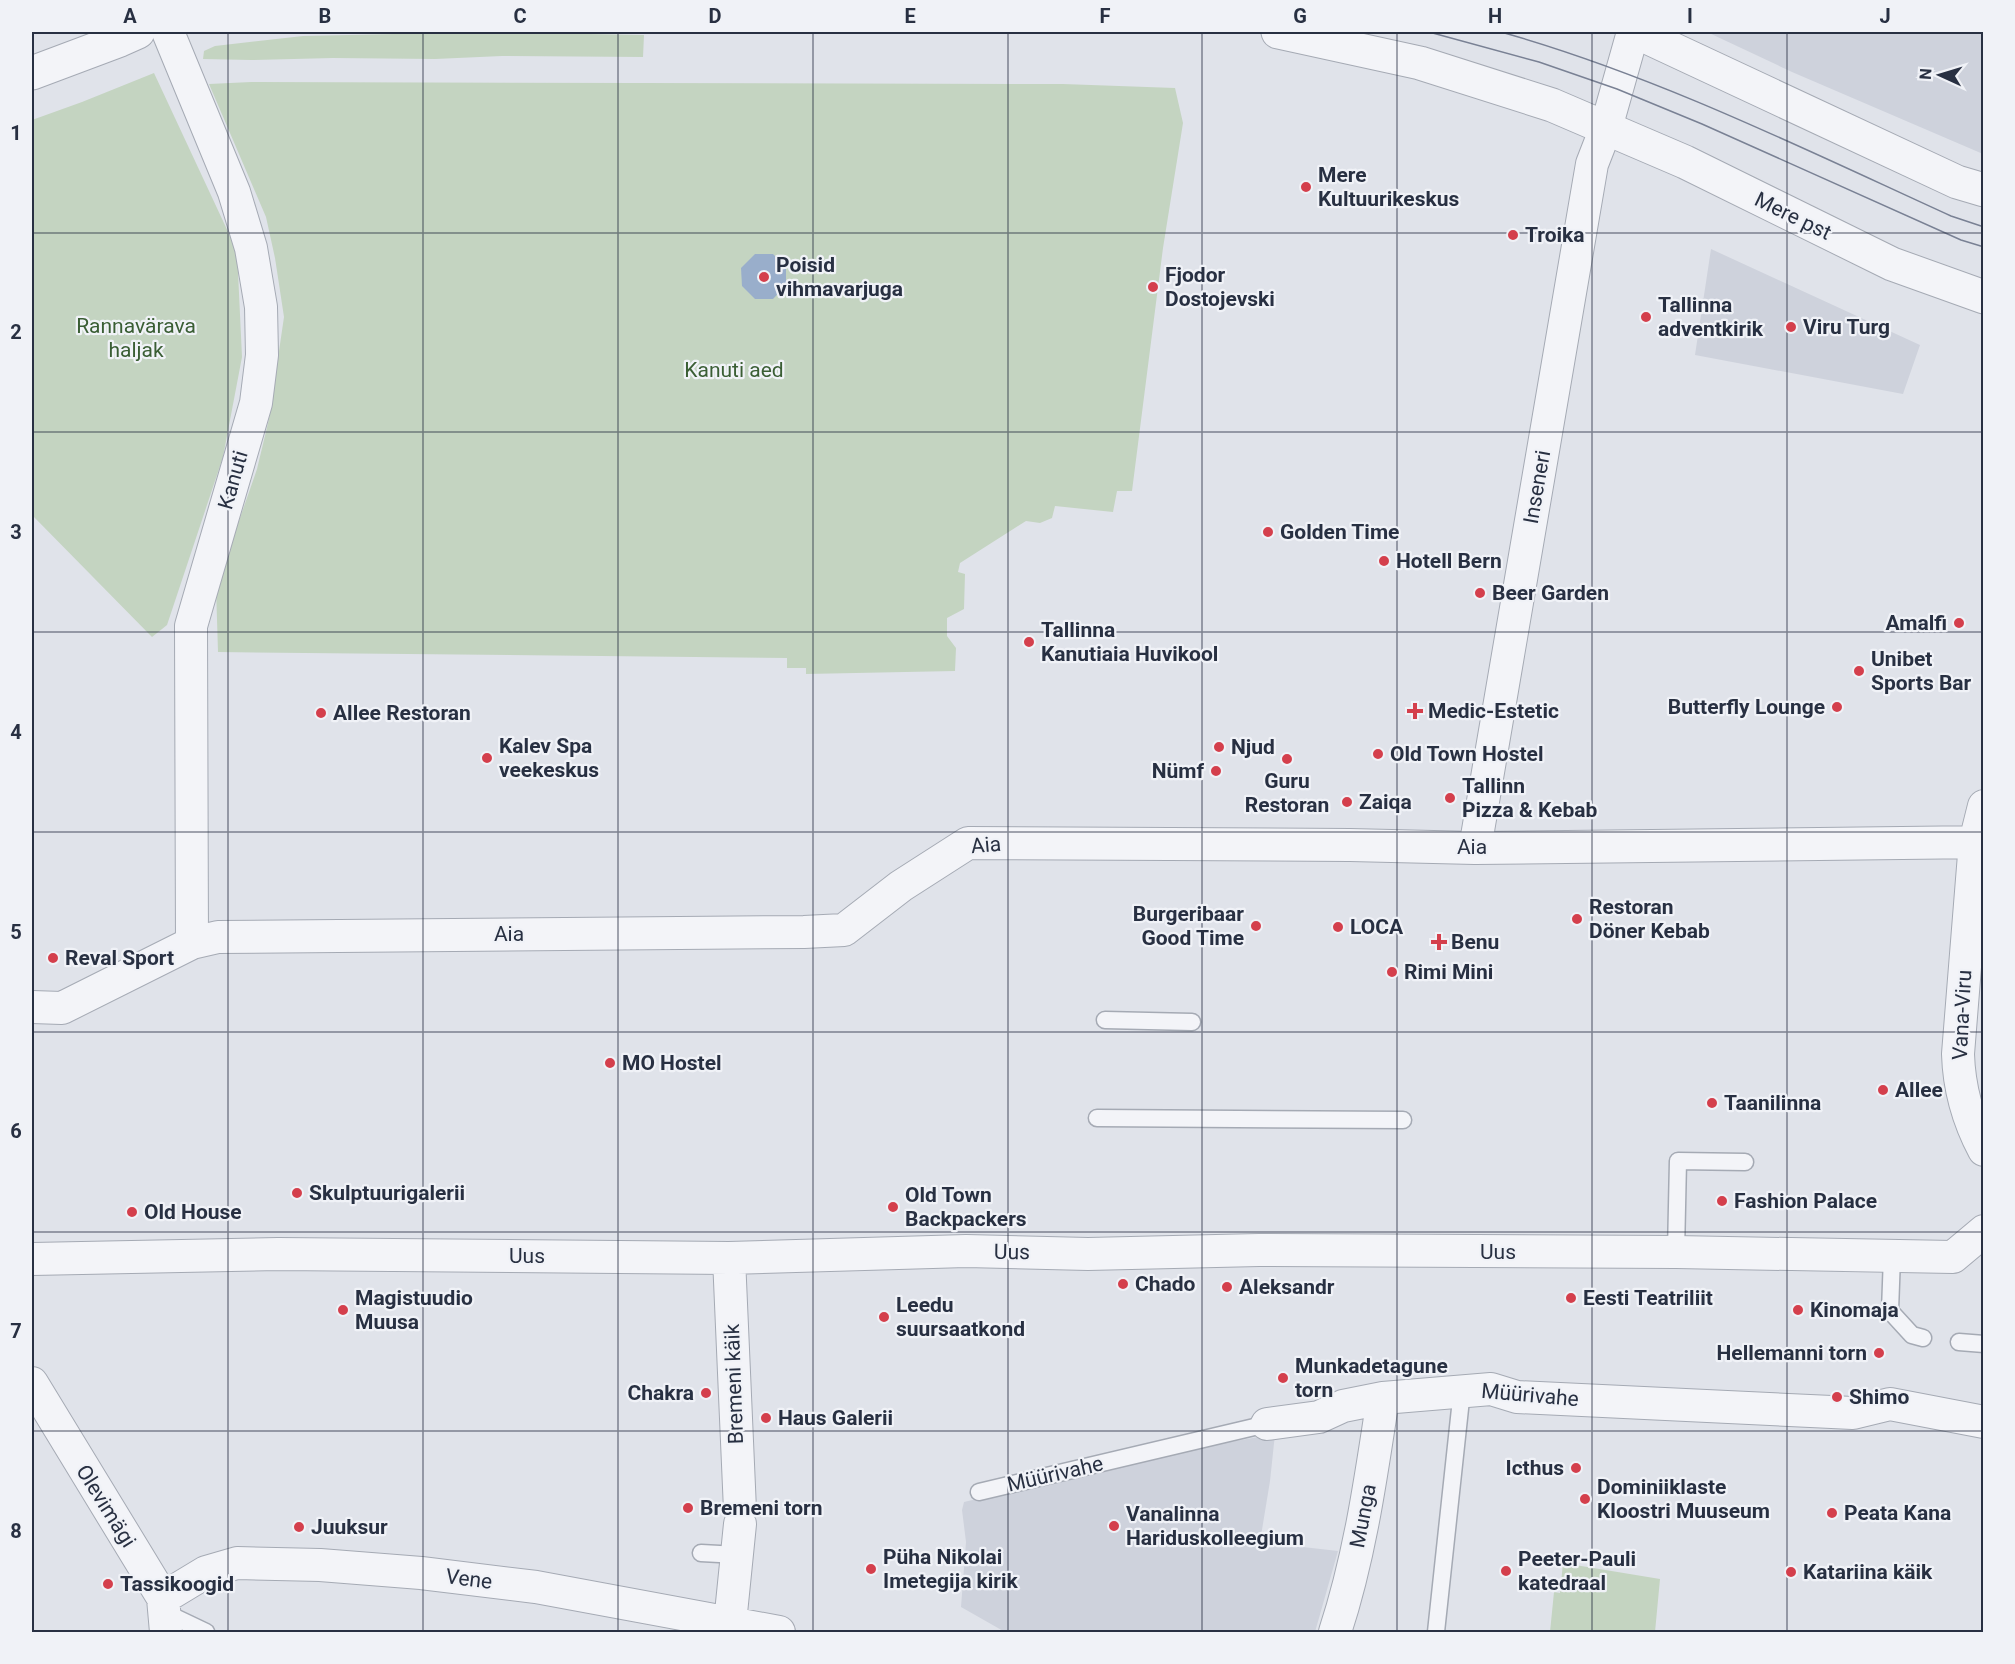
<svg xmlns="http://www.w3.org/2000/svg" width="2015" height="1664" viewBox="0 0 2015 1664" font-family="Roboto,sans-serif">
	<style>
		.built { fill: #ced2dc }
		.green { fill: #c4d4c1 }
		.water { fill: #99aecb }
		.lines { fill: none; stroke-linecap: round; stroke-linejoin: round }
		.service-casing { stroke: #a5aab4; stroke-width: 19 }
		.minor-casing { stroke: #a5aab4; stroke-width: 34 }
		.tertiary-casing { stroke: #a5aab4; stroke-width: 35 }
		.service { stroke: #f3f4f8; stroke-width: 16 }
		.minor { stroke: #f3f4f8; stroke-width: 32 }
		.tertiary { stroke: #f3f4f8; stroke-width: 33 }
		.tram { stroke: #798194; stroke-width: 1.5 }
		.grid { fill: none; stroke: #283042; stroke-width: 1.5; stroke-opacity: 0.55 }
		.poi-dot { fill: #d43f4c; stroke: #f0f2f7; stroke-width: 2 }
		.labels { text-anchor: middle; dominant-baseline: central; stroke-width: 4.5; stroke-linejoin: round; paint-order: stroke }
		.poi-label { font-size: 21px; font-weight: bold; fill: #283042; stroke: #f0f2f7; text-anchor: start }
		.street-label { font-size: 21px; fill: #283042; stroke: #f0f2f7 }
		.park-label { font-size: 21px; fill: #3a5e34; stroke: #f0f2f7 }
		.neatline { fill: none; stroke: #283042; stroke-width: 2 }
		.grid-label { font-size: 20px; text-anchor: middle; font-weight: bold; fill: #283042 }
	</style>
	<rect width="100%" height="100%" fill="#e0e3ea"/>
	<path class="built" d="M1707,32h276v122l-191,-82z
		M1711,249l209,96 -17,49 -208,-39z
		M1275,1434l-5,47 -10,61 78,9 -23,81h-310l-44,-25 5,-65 -4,-32 2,-8 211,-50z"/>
	<path class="green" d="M486,32l158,3 -1,22 -141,-1 -67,3 -102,-1 -82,2 -48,-1 1,-8 11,-5 88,-10z
		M154,73l83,178 5,106 -19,100 -56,168 -15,12 -120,-122v-395l50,-18z
		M251,82l812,2 112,4 8,35 -20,125 -31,243h-15l-4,21 -58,-6 -3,12 -12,5 -14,-2 -66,42 -2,9 7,2 -1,35 -17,9v18l9,12 -1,23 -149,3v-6h-19v-10l-569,-6 -2,-65 41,-118 12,-50 15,-102 -9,-59 -9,-41 -57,-133z
		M1563,1563l97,16 -5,53h-105l4,-40 6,1z"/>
	<path class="water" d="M755,254h18l13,13v18l-13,14h-18l-13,-13 -1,-18z"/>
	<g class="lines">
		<g class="service-casing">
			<path id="service" d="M1105,1020l87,2
				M1097,1118l306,2
				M1676,1252l2,-91 67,1
				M1892,1256l-2,55 22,24 11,3
				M1959,1342l25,2
				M979,1492l288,-68
				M701,1553l37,2
				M164,1612l42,20
				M1436,1632l26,-242"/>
		</g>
		<g class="minor-casing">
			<path id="minor" d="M168,32l66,160 17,56 10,59 1,48 -6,48 -65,223 1,317
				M1984,806l-9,36 -17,212c1,34 10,66 26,96
				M1475,848l117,-684 14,-36 27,-96
				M32,1007l30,1 130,-65 26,-6 586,-5 40,-2 57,-44 67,-43 382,2 125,3 509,-6
				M729,1258l11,252
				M32,1259l246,-5 451,4 237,-7 122,3 171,-4 417,2 277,5 31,-26
				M32,1383l131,215 3,34
				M1267,1424l52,-7 24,-11 40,-8 108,-9 26,8 336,16 37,-9 94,18
				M163,1598l43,-26 31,-9 83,2 101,8 115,14 243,45
				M730,1623l10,-99
				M1335,1632c25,-76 36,-155 48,-234"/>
		</g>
		<g class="tertiary-casing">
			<path id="tertiary" d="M1278,32l142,31 132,42 133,57 207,102 92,33
				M1636,32l321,150 27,8
				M32,73l88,-33 18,-8"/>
		</g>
		<use href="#service" class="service"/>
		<use href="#minor" class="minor"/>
		<use href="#tertiary" class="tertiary"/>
		<path class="tram" d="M1429,32l110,30 78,27 85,35 259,116 23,7
			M1501,32c156,44 303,117 450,184l33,11"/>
	</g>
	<path class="grid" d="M228,32v1600M423,32v1600M618,32v1600M813,32v1600M1008,32v1600M1202,32v1600M1397,32v1600M1592,32v1600M1787,32v1600M32,233h1952M32,432h1952M32,632h1952M32,832h1952M32,1032h1952M32,1232h1952M32,1431h1952"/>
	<g class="poi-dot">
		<circle cx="1306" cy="187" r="6"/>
		<circle cx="1513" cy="235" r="6"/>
		<circle cx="764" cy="277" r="6"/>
		<circle cx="1153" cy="287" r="6"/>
		<circle cx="1646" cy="317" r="6"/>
		<circle cx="1791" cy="327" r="6"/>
		<circle cx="1268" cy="532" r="6"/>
		<circle cx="1384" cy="561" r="6"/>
		<circle cx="1480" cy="593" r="6"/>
		<circle cx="1959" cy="623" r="6"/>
		<circle cx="1029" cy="642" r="6"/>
		<circle cx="1859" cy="671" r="6"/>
		<circle cx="1837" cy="707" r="6"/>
		<path d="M1412 702h6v6h6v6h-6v6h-6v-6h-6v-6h6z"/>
		<circle cx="321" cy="713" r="6"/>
		<circle cx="1219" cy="747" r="6"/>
		<circle cx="1378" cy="754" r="6"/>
		<circle cx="487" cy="758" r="6"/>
		<circle cx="1287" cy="759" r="6"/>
		<circle cx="1216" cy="771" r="6"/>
		<circle cx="1450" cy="798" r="6"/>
		<circle cx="1347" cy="802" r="6"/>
		<circle cx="1577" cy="919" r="6"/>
		<circle cx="1256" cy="926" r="6"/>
		<circle cx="1338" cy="927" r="6"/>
		<path d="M1436 933h6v6h6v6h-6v6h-6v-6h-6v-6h6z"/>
		<circle cx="53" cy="958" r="6"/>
		<circle cx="1392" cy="972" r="6"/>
		<circle cx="610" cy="1063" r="6"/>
		<circle cx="1883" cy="1090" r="6"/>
		<circle cx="1712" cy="1103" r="6"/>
		<circle cx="297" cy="1193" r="6"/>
		<circle cx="1722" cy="1201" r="6"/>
		<circle cx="893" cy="1207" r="6"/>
		<circle cx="132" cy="1212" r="6"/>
		<circle cx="1123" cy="1284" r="6"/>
		<circle cx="1227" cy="1287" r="6"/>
		<circle cx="1571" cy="1298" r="6"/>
		<circle cx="343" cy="1310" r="6"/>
		<circle cx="1798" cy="1310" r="6"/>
		<circle cx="884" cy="1317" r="6"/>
		<circle cx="1879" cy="1353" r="6"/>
		<circle cx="1283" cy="1378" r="6"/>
		<circle cx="706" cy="1393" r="6"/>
		<circle cx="1837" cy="1397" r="6"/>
		<circle cx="766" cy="1418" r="6"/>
		<circle cx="1576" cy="1468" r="6"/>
		<circle cx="1585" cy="1499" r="6"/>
		<circle cx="688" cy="1508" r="6"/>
		<circle cx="1832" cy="1513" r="6"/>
		<circle cx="1114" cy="1526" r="6"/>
		<circle cx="299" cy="1527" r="6"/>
		<circle cx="871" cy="1569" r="6"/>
		<circle cx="1506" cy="1571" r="6"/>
		<circle cx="1791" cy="1572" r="6"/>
		<circle cx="108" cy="1584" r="6"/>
	</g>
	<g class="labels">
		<g class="poi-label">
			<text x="1318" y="175">Mere<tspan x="1318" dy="24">Kultuurikeskus</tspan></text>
			<text x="1525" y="235">Troika</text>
			<text x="776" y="265">Poisid<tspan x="776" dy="24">vihmavarjuga</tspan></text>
			<text x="1165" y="275">Fjodor<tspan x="1165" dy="24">Dostojevski</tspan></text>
			<text x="1658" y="305">Tallinna<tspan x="1658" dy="24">adventkirik</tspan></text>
			<text x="1803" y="327">Viru Turg</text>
			<text x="1280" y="532">Golden Time</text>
			<text x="1396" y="561">Hotell Bern</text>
			<text x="1492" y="593">Beer Garden</text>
			<text x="1947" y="623" text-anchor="end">Amalfi</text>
			<text x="1041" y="630">Tallinna<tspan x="1041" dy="24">Kanutiaia Huvikool</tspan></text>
			<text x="1871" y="659">Unibet<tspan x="1871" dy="24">Sports Bar</tspan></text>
			<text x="1825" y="707" text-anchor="end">Butterfly Lounge</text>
			<text x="1428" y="711">Medic-Estetic</text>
			<text x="333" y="713">Allee Restoran</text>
			<text x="499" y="746">Kalev Spa<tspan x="499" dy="24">veekeskus</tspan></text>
			<text x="1231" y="747">Njud</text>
			<text x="1390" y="754">Old Town Hostel</text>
			<text x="1204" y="771" text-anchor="end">Nümf</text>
			<text x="1287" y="781" text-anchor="middle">Guru<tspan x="1287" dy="24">Restoran</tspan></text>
			<text x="1462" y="786">Tallinn<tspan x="1462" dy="24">Pizza &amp; Kebab</tspan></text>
			<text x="1359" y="802">Zaiqa</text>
			<text x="1589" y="907">Restoran<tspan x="1589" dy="24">Döner Kebab</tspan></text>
			<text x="1244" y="914" text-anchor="end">Burgeribaar<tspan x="1244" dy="24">Good Time</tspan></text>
			<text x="1350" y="927">LOCA</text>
			<text x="1451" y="942">Benu</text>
			<text x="65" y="958">Reval Sport</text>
			<text x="1404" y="972">Rimi Mini</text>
			<text x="622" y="1063">MO Hostel</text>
			<text x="1895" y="1090">Allee</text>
			<text x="1724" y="1103">Taanilinna</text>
			<text x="309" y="1193">Skulptuurigalerii</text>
			<text x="905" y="1195">Old Town<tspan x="905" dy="24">Backpackers</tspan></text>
			<text x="1734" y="1201">Fashion Palace</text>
			<text x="144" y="1212">Old House</text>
			<text x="1135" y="1284">Chado</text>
			<text x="1239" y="1287">Aleksandr</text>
			<text x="355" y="1298">Magistuudio<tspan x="355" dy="24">Muusa</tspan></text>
			<text x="1583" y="1298">Eesti Teatriliit</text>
			<text x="896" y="1305">Leedu<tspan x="896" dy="24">suursaatkond</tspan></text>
			<text x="1810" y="1310">Kinomaja</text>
			<text x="1867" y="1353" text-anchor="end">Hellemanni torn</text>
			<text x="1295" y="1366">Munkadetagune<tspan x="1295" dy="24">torn</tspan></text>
			<text x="694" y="1393" text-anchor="end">Chakra</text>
			<text x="1849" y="1397">Shimo</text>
			<text x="778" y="1418">Haus Galerii</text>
			<text x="1564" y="1468" text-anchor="end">Icthus</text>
			<text x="1597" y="1487">Dominiiklaste<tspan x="1597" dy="24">Kloostri Muuseum</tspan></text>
			<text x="700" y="1508">Bremeni torn</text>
			<text x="1844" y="1513">Peata Kana</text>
			<text x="1126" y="1514">Vanalinna<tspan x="1126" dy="24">Hariduskolleegium</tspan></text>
			<text x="311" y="1527">Juuksur</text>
			<text x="883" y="1557">Püha Nikolai<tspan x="883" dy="24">Imetegija kirik</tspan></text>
			<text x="1518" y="1559">Peeter-Pauli<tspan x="1518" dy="24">katedraal</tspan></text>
			<text x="1803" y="1572">Katariina käik</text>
			<text x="120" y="1584">Tassikoogid</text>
		</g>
		<g class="street-label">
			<text transform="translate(1793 216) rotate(26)">Mere pst</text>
			<text transform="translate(233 480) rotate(-74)">Kanuti</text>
			<text transform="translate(1537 487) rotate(-80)">Inseneri</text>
			<text transform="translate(986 845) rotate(-5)">Aia</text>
			<text x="1472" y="847">Aia</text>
			<text x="509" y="934">Aia</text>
			<text transform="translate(1962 1015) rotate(-87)">Vana-Viru</text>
			<text transform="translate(1012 1252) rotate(1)">Uus</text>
			<text x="1498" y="1252">Uus</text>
			<text x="527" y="1256">Uus</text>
			<text transform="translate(734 1384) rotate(-92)">Bremeni käik</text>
			<text transform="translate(1530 1395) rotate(5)">Müürivahe</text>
			<text transform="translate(1055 1474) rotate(-13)">Müürivahe</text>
			<text transform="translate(106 1506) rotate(58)">Olevimägi</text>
			<text transform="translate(1363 1516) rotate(-79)">Munga</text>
			<text transform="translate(469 1579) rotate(7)">Vene</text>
		</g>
		<g class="park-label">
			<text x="136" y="326">Rannavärava<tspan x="136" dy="24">haljak</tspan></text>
			<text x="734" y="370">Kanuti aed</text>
		</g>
	</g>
	<rect width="2015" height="1664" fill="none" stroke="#f0f2f7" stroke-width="66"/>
	<g transform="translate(1940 75) rotate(274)" stroke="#f0f2f7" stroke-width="4.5" paint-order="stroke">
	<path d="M0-4.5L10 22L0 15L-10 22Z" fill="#283042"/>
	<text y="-9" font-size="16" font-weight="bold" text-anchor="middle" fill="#283042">N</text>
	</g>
	<rect x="33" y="33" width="1949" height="1598" class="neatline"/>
	<g class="grid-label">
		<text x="130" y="23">A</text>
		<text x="325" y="23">B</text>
		<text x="520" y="23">C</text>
		<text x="715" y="23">D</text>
		<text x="910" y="23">E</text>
		<text x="1105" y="23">F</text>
		<text x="1300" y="23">G</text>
		<text x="1495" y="23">H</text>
		<text x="1690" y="23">I</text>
		<text x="1885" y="23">J</text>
		<text x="16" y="140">1</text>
		<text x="16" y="339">2</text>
		<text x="16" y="539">3</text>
		<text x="16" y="739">4</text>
		<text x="16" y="939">5</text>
		<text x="16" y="1138">6</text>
		<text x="16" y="1338">7</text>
		<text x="16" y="1538">8</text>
	</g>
</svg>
